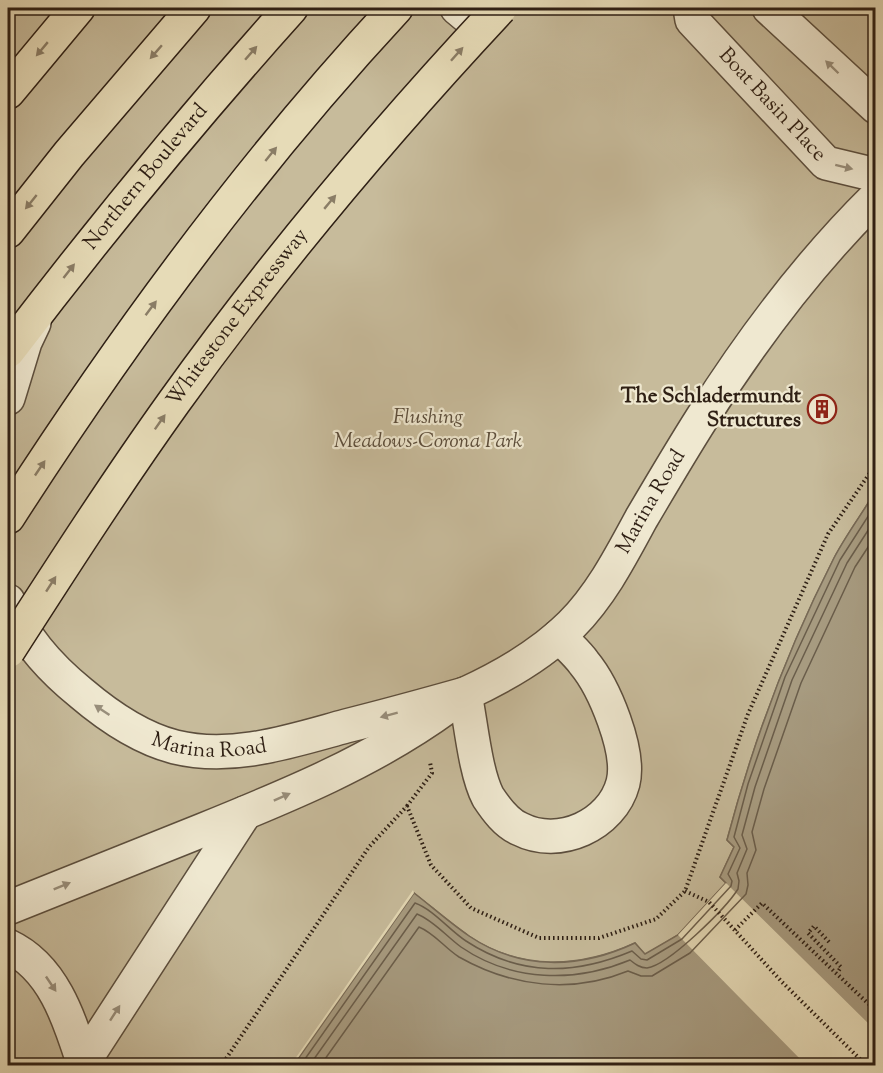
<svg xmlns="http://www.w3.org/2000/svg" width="883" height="1073" viewBox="0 0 883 1073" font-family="'Sorts Mill Goudy',serif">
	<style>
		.green { fill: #c7bb9b; stroke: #7a6d58; stroke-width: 1.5 }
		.water { fill: #a79b80; stroke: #776955; stroke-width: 1.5 }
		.pier { fill: #e6dbb7 }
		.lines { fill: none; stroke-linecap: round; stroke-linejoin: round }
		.shore { stroke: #6a5d4a; stroke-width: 1.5 }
		.minor-casing { stroke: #5c4e3d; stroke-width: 36 }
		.major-casing { stroke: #2e1f14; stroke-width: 36 }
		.highway-casing { stroke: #2e1f14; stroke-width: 36 }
		.path { stroke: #2e1f14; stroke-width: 4; stroke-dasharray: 1.5 3; stroke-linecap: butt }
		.minor { stroke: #efe8d0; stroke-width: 33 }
		.major { stroke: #e6dbb7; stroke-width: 33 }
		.highway { stroke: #e6dbb7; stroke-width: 33 }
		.highway-bridge-casing { stroke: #2e1f14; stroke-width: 36; stroke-linecap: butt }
		.highway-bridge { stroke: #e6dbb7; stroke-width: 33 }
		.oneway { fill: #8a7d66 }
		.oneway2 { fill: #988e7b }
		.labels { text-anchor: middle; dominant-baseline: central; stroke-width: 4.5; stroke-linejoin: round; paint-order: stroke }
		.street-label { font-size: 21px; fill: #2e1f14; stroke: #efe8d0 }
		.poi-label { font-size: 21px; font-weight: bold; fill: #2e1f14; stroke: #efe8d0; text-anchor: end }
		.park-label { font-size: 21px; font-style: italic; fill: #5c4e3c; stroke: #efe8d0 }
	</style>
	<rect width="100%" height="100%" fill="#e6dbb7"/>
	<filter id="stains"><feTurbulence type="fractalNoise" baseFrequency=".00333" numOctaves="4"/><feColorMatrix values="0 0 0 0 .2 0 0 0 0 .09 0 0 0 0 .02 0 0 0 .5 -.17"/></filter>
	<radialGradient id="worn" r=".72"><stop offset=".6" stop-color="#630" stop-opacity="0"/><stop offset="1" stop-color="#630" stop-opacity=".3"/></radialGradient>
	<path class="green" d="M8,8h867v484c-13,22 -29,43 -41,66 -46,90 -81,184 -107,282l7,7 -14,30 6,6 -48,52 -33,20 -10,-12c-55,25 -114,28 -166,-7 -19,-13 -37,-29 -55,-43l-121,172h-285z"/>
	<path class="water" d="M875,492v573l-582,1 121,-173c18,14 36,30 55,43 52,35 111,33 166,7l10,11 33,-19 48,-52 -6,-6 14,-30 -7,-7c26,-98 61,-192 107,-282 12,-23 28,-44 41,-66z"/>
	<path class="pier" d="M726,883l149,147v35h-69l-128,-130z
		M413,890l1,3 -121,172 -3,1z"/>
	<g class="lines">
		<path class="shore" d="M300,1066l115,-163c19,7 34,27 51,38 55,36 109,34 166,10l9,8 6,1 35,-21 49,-53 1,-5 -4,-7 12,-26 -6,-11 14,-53 37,-107 55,-117 36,-56
			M309,1066l108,-152c16,6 30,23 44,33 51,35 114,36 169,13 5,4 10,8 17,8 22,-3 79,-60 91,-79l1,-8 -2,-8 10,-24 -5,-14 13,-48 37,-107 55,-117 29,-45
			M320,1066l99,-139c15,6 26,21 40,30 53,30 113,37 169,14l13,5h11l38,-23 56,-59 2,-9 -1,-12 9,-23 -4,-18 12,-43 37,-106 54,-116 21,-32"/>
		<g class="minor-casing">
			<g id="minor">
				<path d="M457,8l12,10 10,-10"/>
				<path id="s1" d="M690,8l2,12 134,143 50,12"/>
				<path d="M769,8l107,99"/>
				<path d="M8,398l17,-56 9,-19"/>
				<path id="s2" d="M8,601c15,37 42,67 73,92 27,23 59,45 94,54 58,14 116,-6 171,-21 40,-10 80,-21 119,-32 39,-18 76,-39 106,-69 30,-30 50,-69 70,-106 20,-34 40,-68 61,-101 50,-79 107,-155 174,-221"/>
				<path d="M465,694c6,29 10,78 23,103 8,12 18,26 32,32 39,20 92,-4 103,-46 8,-32 -19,-96 -39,-120 -7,-10 -17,-18 -25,-27"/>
				<path d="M8,908c65,-26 130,-52 195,-78 84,-34 170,-69 244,-123"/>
				<path d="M8,946c45,21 61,72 75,116"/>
				<path d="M81,1066l164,-253"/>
			</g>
		</g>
		<g class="major-casing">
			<g id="major">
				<path d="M8,92l70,-84"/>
				<path id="s3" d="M8,351c90,-118 184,-233 283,-343"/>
			</g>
		</g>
		<g class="highway-casing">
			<path id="highway" d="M8,231l61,-77 125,-146
				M8,517c115,-179 243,-353 388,-509"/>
		</g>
		<path class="path" d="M407,806l25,-33 -2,-11
			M685,891l24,11 73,80 85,84
			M735,930l27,-27 114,108
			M829,942l-15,-16 -6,7 33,34 -4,6
			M221,1066l148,-219 38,-41 24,59 40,43 68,30h60l57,-19 29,-28 63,-177 80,-180 48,-70"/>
		<use href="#minor" class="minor"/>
		<use href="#major" class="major"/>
		<use href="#highway" class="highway"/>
		<g class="highway-bridge-casing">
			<g id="highway-bridge">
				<path id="s4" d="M8,651c54,-84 108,-168 166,-249 99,-138 210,-270 326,-394"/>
			</g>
		</g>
		<use href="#highway-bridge" class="highway-bridge"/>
	</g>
	<defs><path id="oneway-solid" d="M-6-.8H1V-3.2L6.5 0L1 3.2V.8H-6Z" transform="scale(1.5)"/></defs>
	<g class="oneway">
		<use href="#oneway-solid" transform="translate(42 49) rotate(130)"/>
		<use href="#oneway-solid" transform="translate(156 52) rotate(131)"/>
		<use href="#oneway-solid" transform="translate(251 53) rotate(-49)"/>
		<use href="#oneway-solid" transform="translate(457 54) rotate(-48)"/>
		<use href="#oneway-solid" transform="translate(271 154) rotate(-51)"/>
		<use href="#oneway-solid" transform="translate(31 202) rotate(129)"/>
		<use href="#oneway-solid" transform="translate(330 202) rotate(-50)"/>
		<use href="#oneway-solid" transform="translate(69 271) rotate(-52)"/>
		<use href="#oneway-solid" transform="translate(151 308) rotate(-53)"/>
		<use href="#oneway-solid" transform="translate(160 422) rotate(-55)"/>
		<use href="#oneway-solid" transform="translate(40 468) rotate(-56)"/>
		<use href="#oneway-solid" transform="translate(51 584) rotate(-57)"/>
	</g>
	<g class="oneway2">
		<use href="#oneway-solid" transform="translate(832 67) rotate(-136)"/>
		<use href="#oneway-solid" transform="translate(844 167) rotate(14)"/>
		<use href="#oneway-solid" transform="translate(102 710) rotate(-146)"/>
		<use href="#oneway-solid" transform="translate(389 715) rotate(165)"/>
		<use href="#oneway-solid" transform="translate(282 797) rotate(-24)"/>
		<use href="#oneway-solid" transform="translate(62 886) rotate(-22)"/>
		<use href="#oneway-solid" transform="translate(51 984) rotate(56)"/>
		<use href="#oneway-solid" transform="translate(115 1013) rotate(-57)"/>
	</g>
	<defs>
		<g id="building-ring" transform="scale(1.5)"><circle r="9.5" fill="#efe8d0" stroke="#8f2418" stroke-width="1.5"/><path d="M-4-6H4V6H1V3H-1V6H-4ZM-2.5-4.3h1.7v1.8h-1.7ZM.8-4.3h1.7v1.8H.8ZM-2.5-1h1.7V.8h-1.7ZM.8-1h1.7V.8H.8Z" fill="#8f2418"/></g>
	</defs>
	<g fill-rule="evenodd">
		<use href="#building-ring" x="822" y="409"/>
	</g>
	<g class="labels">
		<g class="street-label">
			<text stroke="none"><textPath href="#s1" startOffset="129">Boat Basin Place</textPath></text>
			<text stroke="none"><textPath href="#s3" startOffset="222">Northern Boulevard</textPath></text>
			<text stroke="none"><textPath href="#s4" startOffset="405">Whitestone Expressway</textPath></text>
			<text stroke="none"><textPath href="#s2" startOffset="800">Marina Road</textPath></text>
			<text stroke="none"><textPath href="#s2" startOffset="262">Marina Road</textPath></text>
		</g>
		<g class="poi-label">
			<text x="801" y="397">The Schladermundt<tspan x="801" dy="24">Structures</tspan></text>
		</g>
		<g class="park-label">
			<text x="428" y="418">Flushing<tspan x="428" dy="24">Meadows-Corona Park</tspan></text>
		</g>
	</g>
	<rect width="883" height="1073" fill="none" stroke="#e6dbb7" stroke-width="30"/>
	<rect x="9" y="9" width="865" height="1055" fill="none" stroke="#2e1f14" stroke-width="3"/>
	<rect x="15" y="15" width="853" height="1043" fill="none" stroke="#2e1f14" stroke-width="1.5"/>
	<rect width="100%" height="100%" filter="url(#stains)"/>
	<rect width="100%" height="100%" fill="url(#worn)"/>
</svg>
